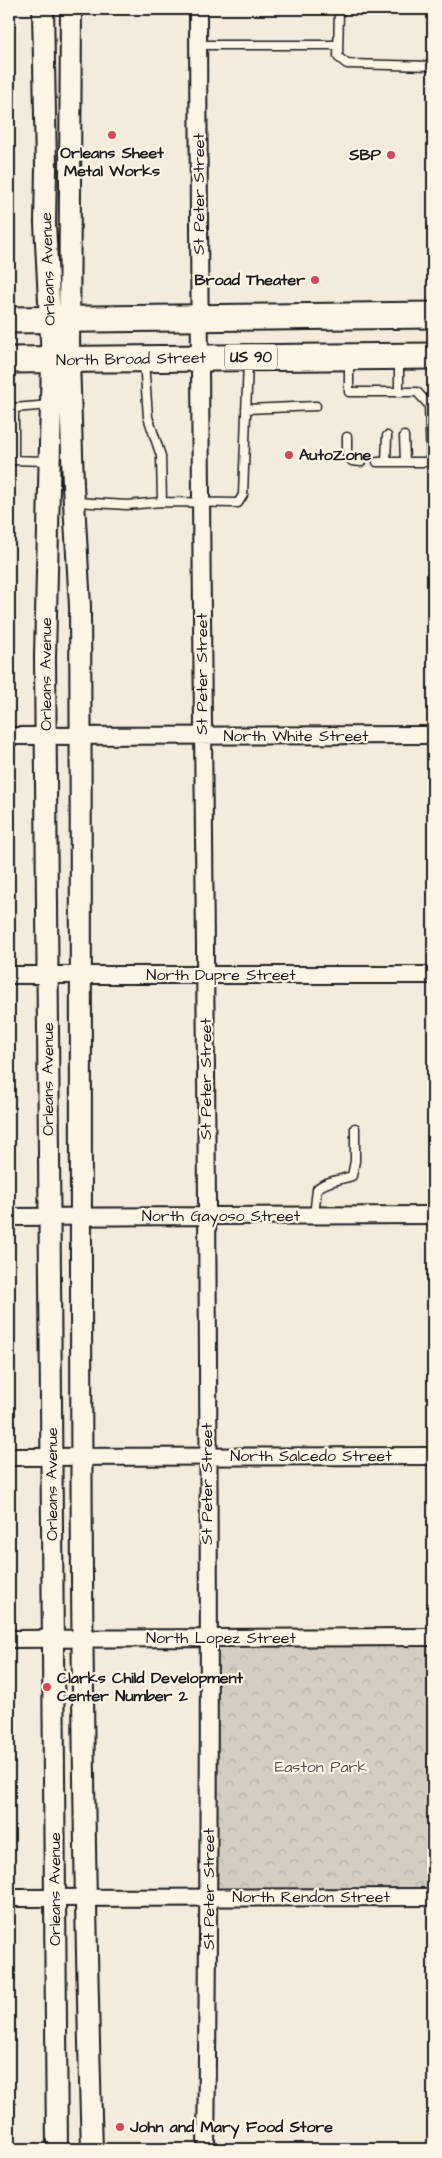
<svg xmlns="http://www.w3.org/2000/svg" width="442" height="2158" viewBox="0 0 442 2158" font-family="'Architects Daughter',sans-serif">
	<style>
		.forest { fill: url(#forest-crowns); stroke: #78756e }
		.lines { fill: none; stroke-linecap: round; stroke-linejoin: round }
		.service-casing { stroke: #1c1c1c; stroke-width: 11 }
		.minor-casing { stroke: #1c1c1c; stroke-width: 20 }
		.tertiary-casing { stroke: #1c1c1c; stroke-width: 24 }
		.primary-casing { stroke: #1c1c1c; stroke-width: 29 }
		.service { stroke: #fcf5e5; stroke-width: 8 }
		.minor { stroke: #fcf5e5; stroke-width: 16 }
		.tertiary { stroke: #fcf5e5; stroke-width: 20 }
		.primary { stroke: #fcf5e5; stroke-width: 25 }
		.poi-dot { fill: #d1495b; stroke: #fcf5e5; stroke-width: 2 }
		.labels { text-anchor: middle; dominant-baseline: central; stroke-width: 4.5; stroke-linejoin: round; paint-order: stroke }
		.shield { fill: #fcf5e5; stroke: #5f5d58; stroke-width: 1 }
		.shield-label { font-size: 15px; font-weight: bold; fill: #1c1c1c }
		.poi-label { font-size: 16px; font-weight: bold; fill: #1c1c1c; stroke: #fcf5e5; text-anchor: start }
		.street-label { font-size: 16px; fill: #1c1c1c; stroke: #fcf5e5 }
		.park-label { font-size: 16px; fill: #53514e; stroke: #fcf5e5 }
	</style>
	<defs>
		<pattern id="forest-crowns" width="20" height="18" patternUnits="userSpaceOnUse" patternTransform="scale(1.25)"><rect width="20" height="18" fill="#d3cec1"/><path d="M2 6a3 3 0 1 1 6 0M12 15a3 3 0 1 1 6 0" fill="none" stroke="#b5b0a5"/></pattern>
	</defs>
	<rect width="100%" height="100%" fill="#f3ecdd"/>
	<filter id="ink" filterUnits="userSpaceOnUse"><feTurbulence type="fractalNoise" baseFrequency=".02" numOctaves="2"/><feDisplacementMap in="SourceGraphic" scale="10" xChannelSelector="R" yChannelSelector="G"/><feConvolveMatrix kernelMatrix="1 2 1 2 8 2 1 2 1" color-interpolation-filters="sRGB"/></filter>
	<g filter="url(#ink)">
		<path class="forest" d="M433,1637v260h-224l-1,-259z"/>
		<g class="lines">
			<g class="service-casing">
				<path id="service" d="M339,9l-1,48 9,7 86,2
					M198,45h140
					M144,361l4,56 13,39 1,46
					M349,361v31h68l12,13h4
					M399,392v-33
					M429,405l2,57h2
					M9,408h5v52
					M14,408l36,-3
					M246,409l70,-3
					M404,436l1,26
					M347,437v18l5,6 9,1
					M9,460l39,1
					M377,462h54
					M386,462l1,-26
					M76,502l51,3 35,-3 76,1 5,-8 5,-134
					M314,1216l3,-27c8,-8 23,-9 35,-13l3,-15v-33"/>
			</g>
			<g class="minor-casing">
				<path id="minor" d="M198,9c2,713 17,1427 8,2140
					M9,736l424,-1
					M9,975h424
					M9,1217l424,-2
					M9,1457l424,-1
					M9,1639l424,-2
					M9,1898l424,-1"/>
			</g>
			<g class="tertiary-casing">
				<path id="tertiary" d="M43,9l3,158 -1,56 7,137 -7,297 12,1492
					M71,9l-2,350 4,126 7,121c3,514 -4,1029 12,1543"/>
			</g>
			<g class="primary-casing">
				<path id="primary" d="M9,320l424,-5
					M9,360l424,-4"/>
			</g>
			<use href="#service" class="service"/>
			<use href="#minor" class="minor"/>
			<use href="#tertiary" class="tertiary"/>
			<use href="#primary" class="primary"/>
		</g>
	</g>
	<g class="poi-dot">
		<circle cx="112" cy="135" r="5"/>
		<circle cx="391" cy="155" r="5"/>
		<circle cx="315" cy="280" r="5"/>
		<circle cx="289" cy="455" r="5"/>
		<circle cx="47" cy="1687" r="5"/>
		<circle cx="120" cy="2127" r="5"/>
	</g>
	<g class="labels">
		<rect class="shield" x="225" y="344.5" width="52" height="25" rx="4"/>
		<g class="shield-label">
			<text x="251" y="357">US 90</text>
		</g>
		<g class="poi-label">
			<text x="112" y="153" text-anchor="middle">Orleans Sheet<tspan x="112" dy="18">Metal Works</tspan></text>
			<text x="381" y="155" text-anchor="end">SBP</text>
			<text x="305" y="280" text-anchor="end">Broad Theater</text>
			<text x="299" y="455">AutoZone</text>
			<text x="57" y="1678">Clarks Child Development<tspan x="57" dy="18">Center Number 2</tspan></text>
			<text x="130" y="2127">John and Mary Food Store</text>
		</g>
		<g class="street-label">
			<text transform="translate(199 194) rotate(-90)">St Peter Street</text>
			<text transform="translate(48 269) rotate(-92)">Orleans Avenue</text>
			<text transform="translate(131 359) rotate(-1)">North Broad Street</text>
			<text transform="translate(46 674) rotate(-90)">Orleans Avenue</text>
			<text transform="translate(202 674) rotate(-90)">St Peter Street</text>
			<text x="296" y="736">North White Street</text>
			<text x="221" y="975">North Dupre Street</text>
			<text transform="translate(48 1079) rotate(-90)">Orleans Avenue</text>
			<text transform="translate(206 1079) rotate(-90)">St Peter Street</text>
			<text x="221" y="1216">North Gayoso Street</text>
			<text x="311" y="1456">North Salcedo Street</text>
			<text transform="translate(52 1484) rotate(-90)">Orleans Avenue</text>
			<text transform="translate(207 1484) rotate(-90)">St Peter Street</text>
			<text x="221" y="1638">North Lopez Street</text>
			<text transform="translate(55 1889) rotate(-90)">Orleans Avenue</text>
			<text transform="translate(209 1889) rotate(-90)">St Peter Street</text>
			<text x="311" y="1897">North Rendon Street</text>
		</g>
		<g class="park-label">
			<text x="321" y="1767">Easton Park</text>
		</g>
	</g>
	<rect width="442" height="2158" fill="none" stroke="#fcf5e5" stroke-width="30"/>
	<rect x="15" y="15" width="412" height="2128" fill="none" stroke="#1c1c1c" stroke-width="2" filter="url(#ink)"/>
</svg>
